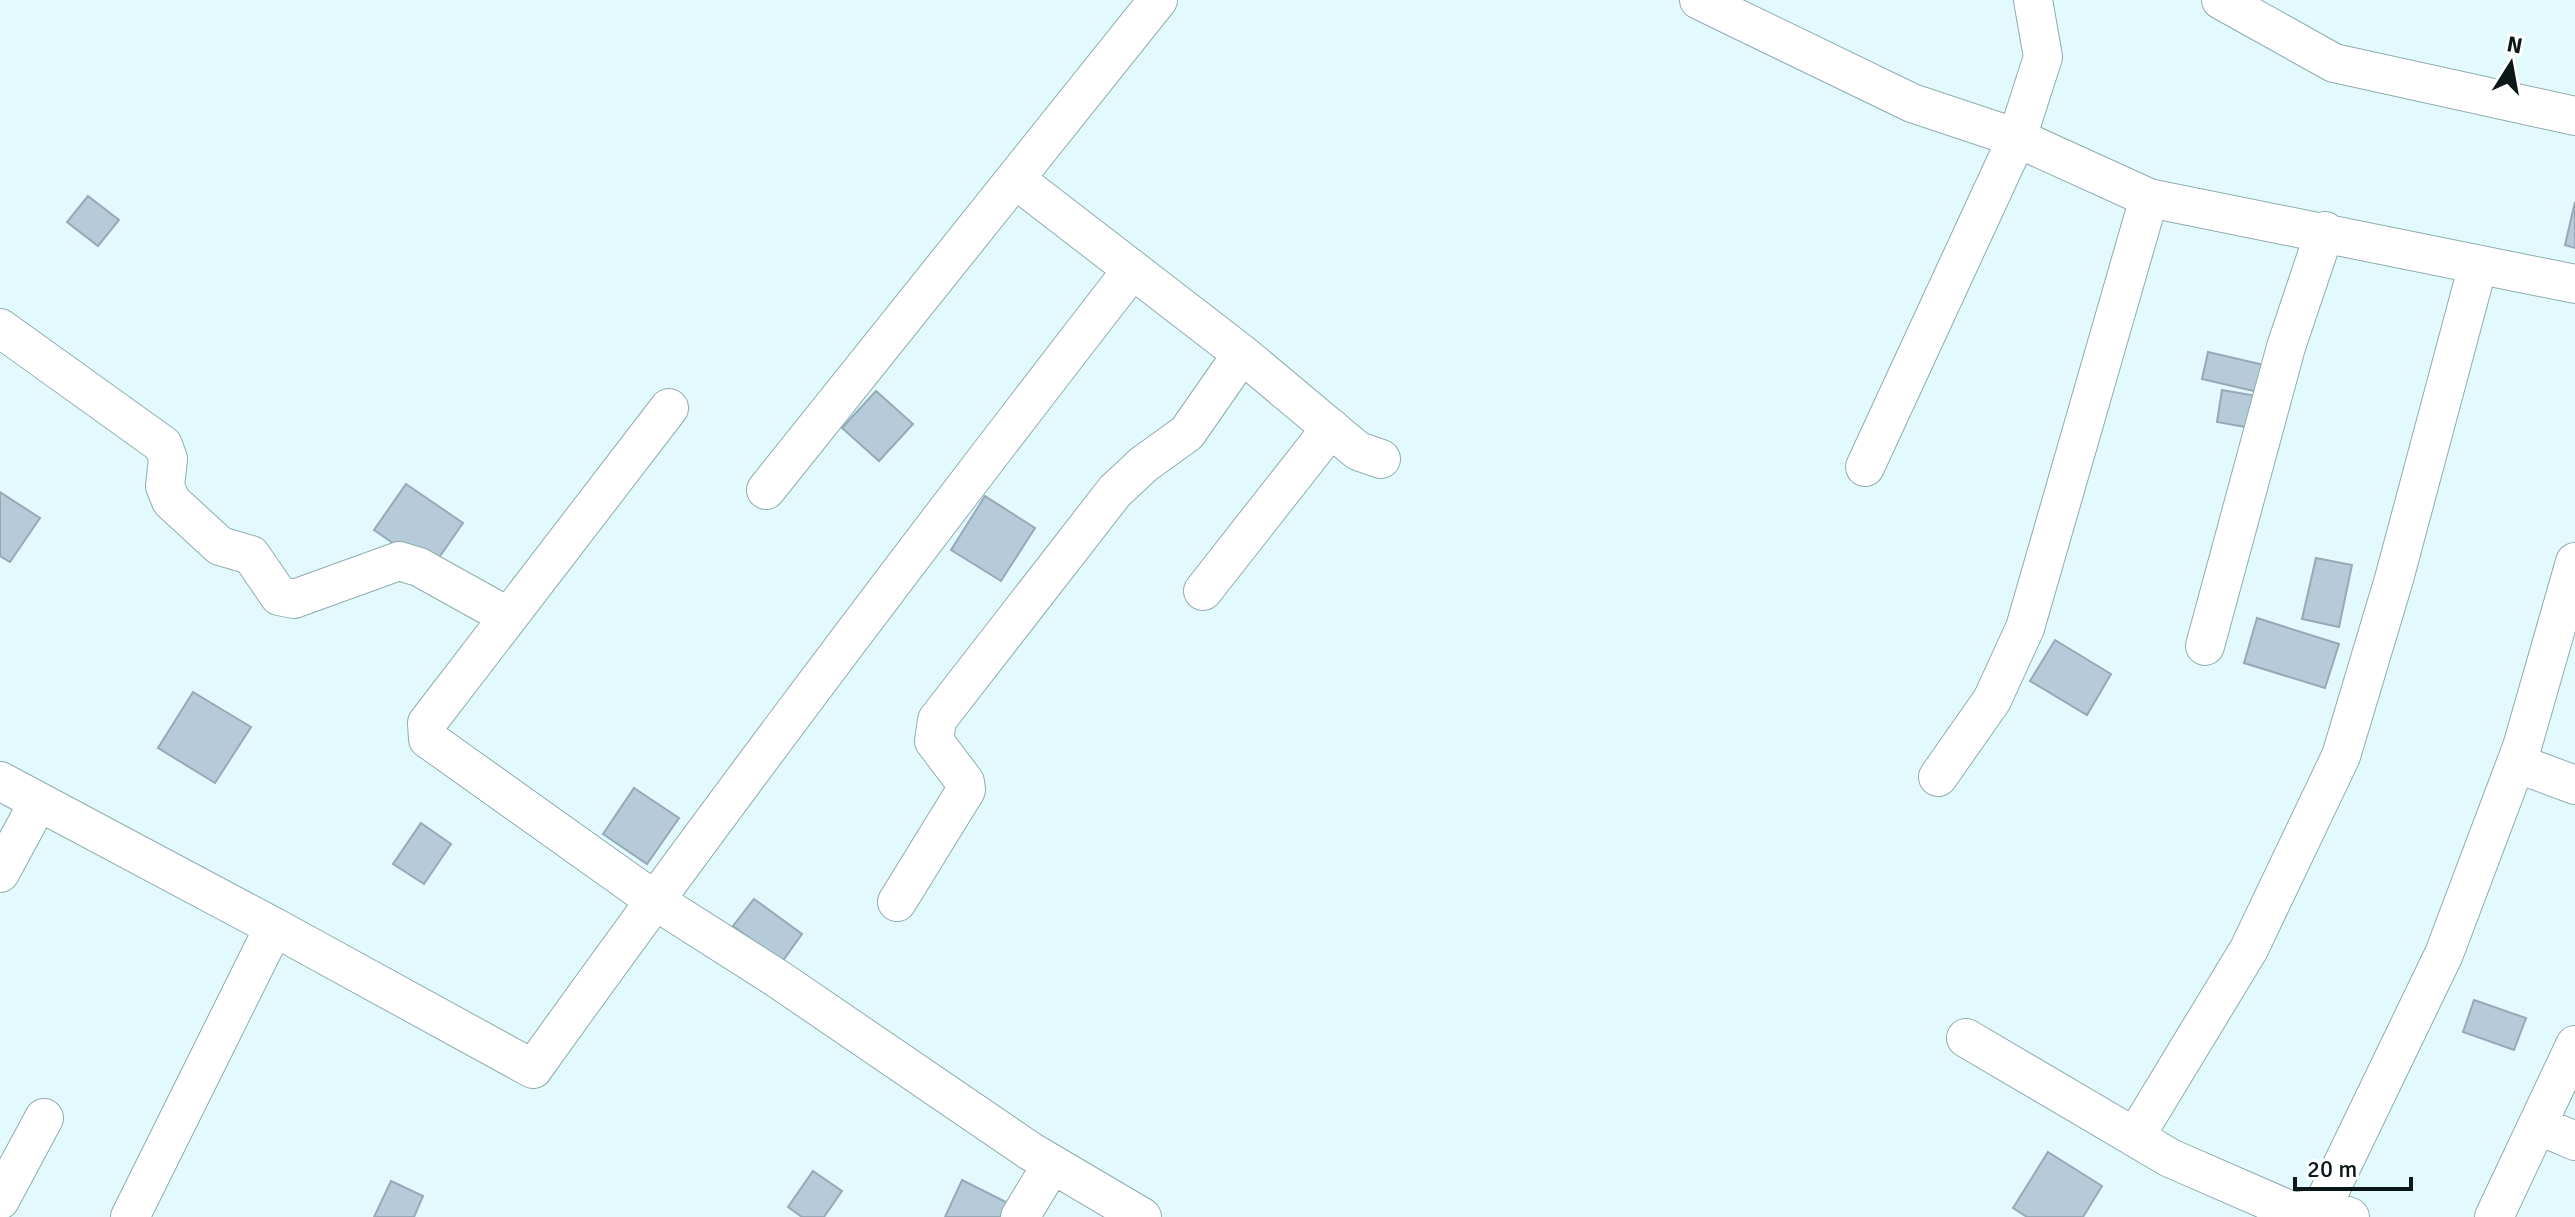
<svg xmlns="http://www.w3.org/2000/svg" width="2575" height="1217" viewBox="0 0 2575 1217" font-family="Signika,sans-serif">
	<style>
		.building { fill: #b5cbda; stroke: #94aab8; stroke-width: 2 }
		.lines { fill: none; stroke-linecap: round; stroke-linejoin: round }
		.minor-casing { stroke: #8facaf; stroke-width: 40 }
		.minor { stroke: #fff; stroke-width: 38 }
	</style>
	<rect width="100%" height="100%" fill="#e2fafd"/>
	<path class="building" d="M88,196l31,24 -21,26 -31,-24z
		M2575,202v46l-10,-3z
		M2208,352l69,16 -6,27 -69,-16z
		M2222,390l35,6 -6,32 -34,-6z
		M876,391l37,33 -34,37 -37,-33z
		M406,484l57,39 -32,46 -57,-39z
		M0,492l40,26 -30,44 -10,-6z
		M985,496l50,32 -34,53 -50,-31z
		M2316,558l36,7 -13,62 -37,-8z
		M2257,618l82,26 -14,44 -81,-25z
		M2055,640l56,34 -24,41 -57,-34z
		M193,692l58,35 -36,56 -57,-35z
		M634,788l45,30 -32,46 -44,-30z
		M421,823l30,21 -27,40 -31,-20z
		M754,899l48,35 -20,28 -49,-36z
		M2474,1000l52,18 -12,32 -51,-18z
		M2048,1152l54,34 -19,31h-56l-14,-9z
		M813,1171l29,20 -18,26h-22l-14,-10z
		M962,1180l56,28 -5,9h-68z
		M391,1181l32,15 -9,21h-40z"/>
	<g class="lines">
		<g class="minor-casing">
			<path id="minor" d="M1699,0l213,103 105,35 132,60 426,86
				M2221,0l113,63 241,53
				M1015,179l227,175 116,97 23,8
				M0,328l163,117 5,14 -3,27 6,15 49,45 31,9 28,41 15,3 105,-38 20,6 88,49
				M669,408l-242,315 1,16 226,161 124,79 252,172 112,66
				M1865,467l152,-329 26,-81 -10,-57
				M766,490l392,-490
				M1203,591l128,-163
				M2205,646l81,-299 39,-116
				M2516,763l59,22
				M1938,777l54,-77 33,-72 124,-430
				M0,781l274,146 -144,290
				M0,873l38,-70
				M897,902l69,-112 -1,-8 -31,-41 3,-21 178,-229 29,-27 43,-31 55,-79
				M274,927l259,142c194,-271 395,-536 599,-799
				M1966,1038l204,120 124,54 28,-5 28,10
				M2538,1125l37,16
				M2135,1137l114,-188 92,-193 53,-177 84,-314
				M0,1200l44,-82
				M2322,1207l122,-253 78,-207 53,-185
				M1020,1217l32,-53
				M2494,1217l81,-172"/>
		</g>
		<use href="#minor" class="minor"/>
	</g>
	<g transform="translate(2511 64) rotate(11)" stroke="#ffffff" stroke-width="6" paint-order="stroke">
	<path d="M0-6L14 30L0 20L-14 30Z" fill="#0c1719"/>
	<text y="-12" font-size="22" font-weight="bold" text-anchor="middle" fill="#0c1719">N</text>
	</g>
	<path d="M2295 1177v12h116v-12" fill="none" stroke="#0c1719" stroke-width="4"/>
	<text x="2307" y="1177" font-size="24" fill="#0c1719" stroke="#ffffff" stroke-width="6" paint-order="stroke">20 m</text>
</svg>
